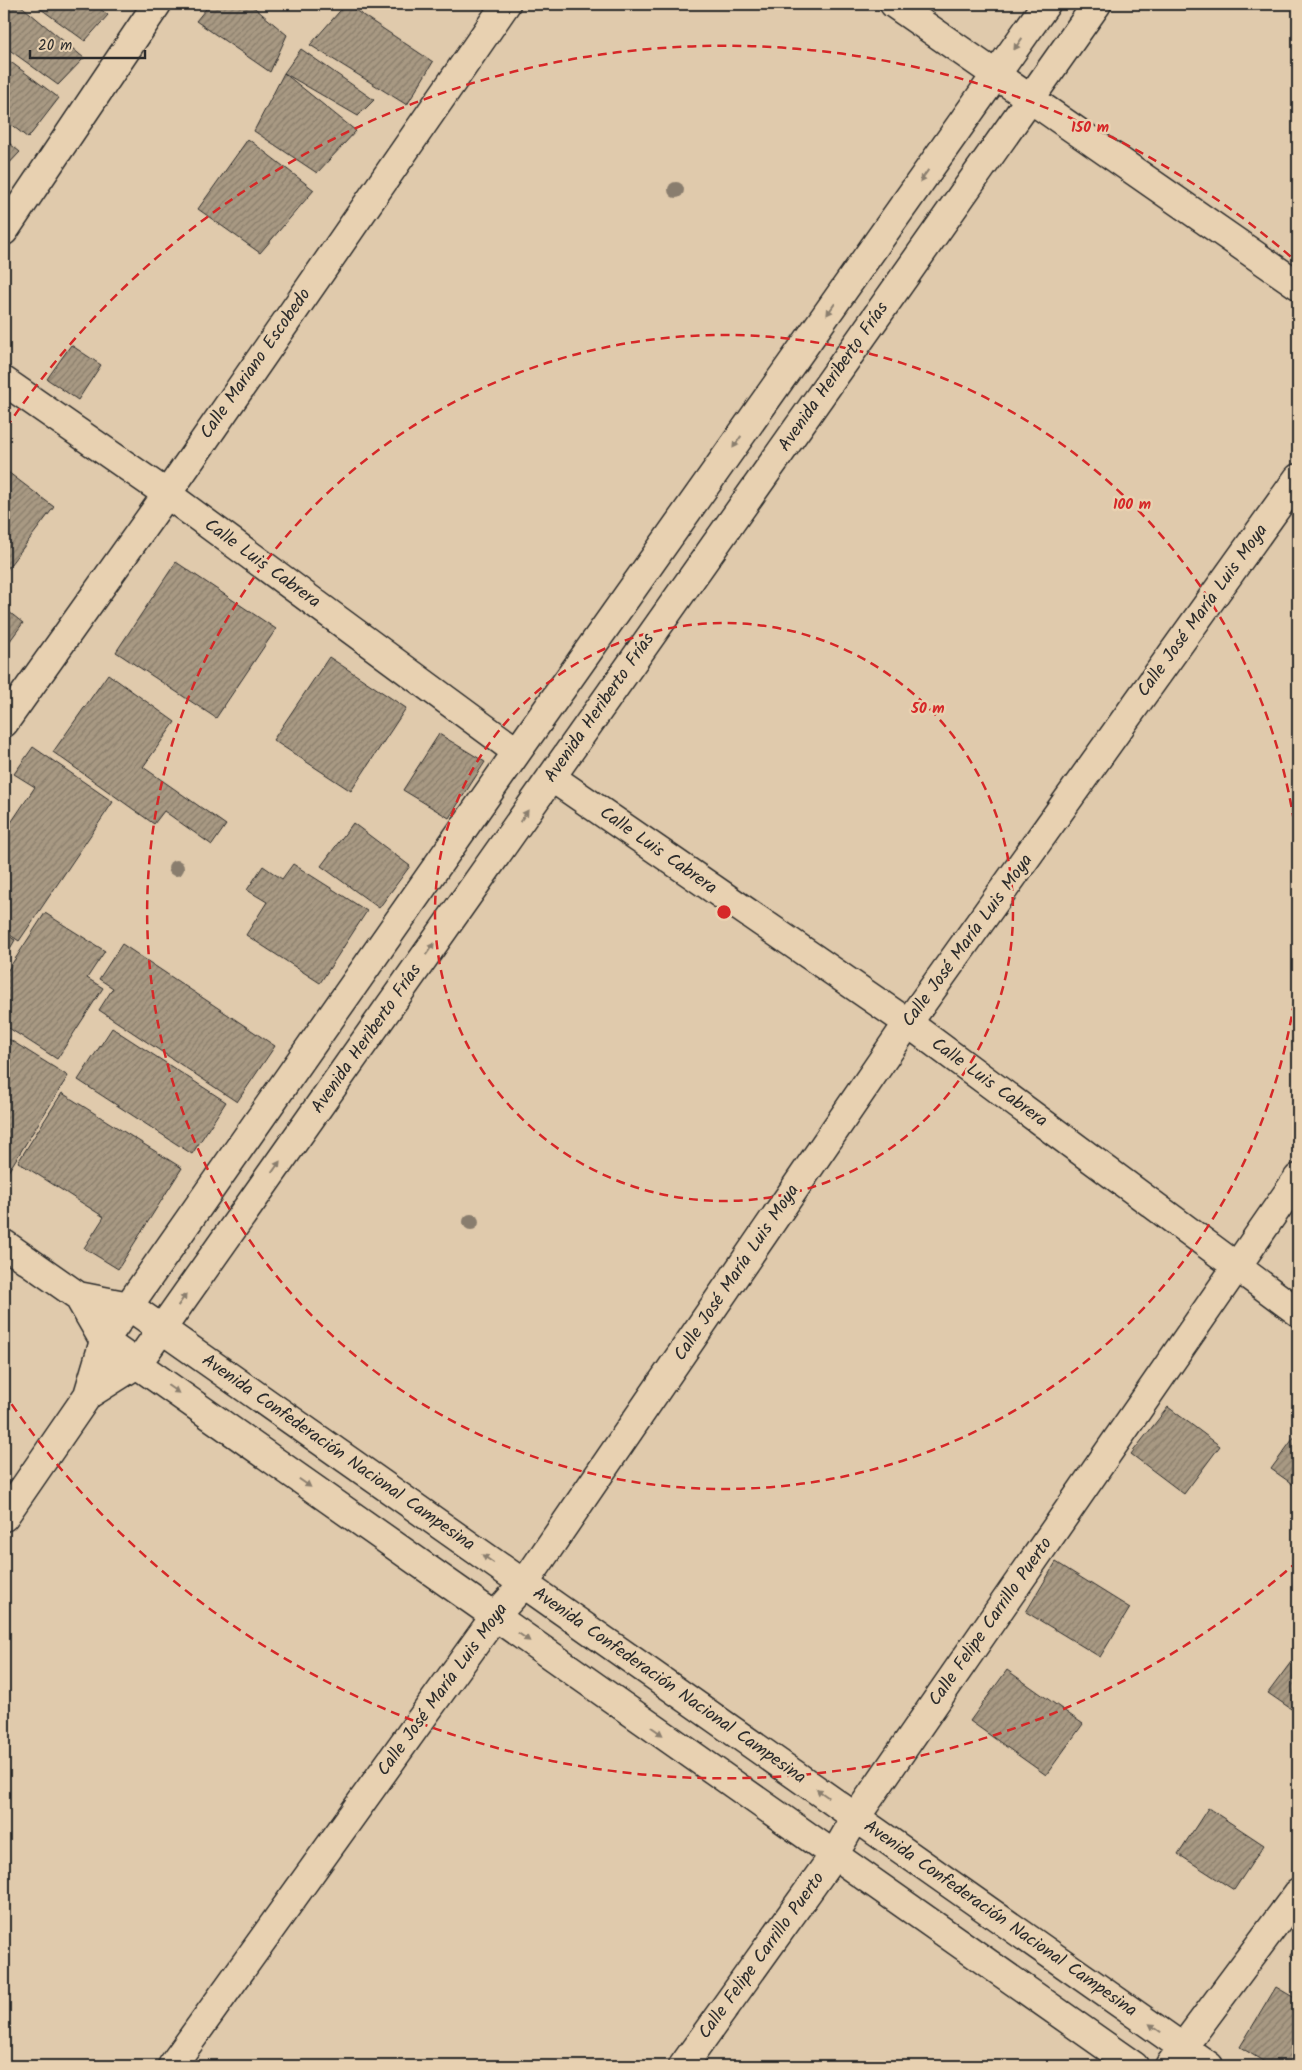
<svg xmlns="http://www.w3.org/2000/svg" width="1302" height="2070" viewBox="0 0 1302 2070" font-family="Kalam,sans-serif">
	<style>
		.building { fill: url(#building-hatch); stroke: #2b2b2b }
		.lines { fill: none; stroke-linecap: round; stroke-linejoin: round }
		.minor-casing { stroke: #2b2b2b; stroke-width: 31 }
		.minor { stroke: #e8d1b1; stroke-width: 28 }
		.tree { fill: #897d6e }
		.oneway { fill: #8a7e6e }
		.ring { fill: none; stroke: #d62828; stroke-width: 2.5; stroke-dasharray: 9 6 }
		.labels { text-anchor: middle; dominant-baseline: central; stroke-width: 5; stroke-linejoin: round; paint-order: stroke }
		.street-label { font-size: 18px; fill: #2b2b2b; stroke: #e8d1b1 }
		.centre { fill: #d62828; stroke: #e8d1b1; stroke-width: 2.5 }
		.ring-label { font-size: 15px; text-anchor: middle; font-weight: bold; fill: #d62828; stroke: #e8d1b1; stroke-width: 5; stroke-linejoin: round; paint-order: stroke }
	</style>
	<defs>
		<pattern id="building-hatch" width="6" height="6" patternUnits="userSpaceOnUse" patternTransform="scale(1.25)"><rect width="6" height="6" fill="#a89983"/><path d="M-1 1l2-2M0 6l6-6M5 7l2-2" fill="none" stroke="#897d6b"/></pattern>
	</defs>
	<rect width="100%" height="100%" fill="#e0caac"/>
	<filter id="ink" filterUnits="userSpaceOnUse"><feTurbulence type="fractalNoise" baseFrequency=".02" numOctaves="2"/><feDisplacementMap in="SourceGraphic" scale="10" xChannelSelector="R" yChannelSelector="G"/><feConvolveMatrix kernelMatrix="1 2 1 2 8 2 1 2 1" color-interpolation-filters="sRGB"/></filter>
	<g filter="url(#ink)">
		<path class="building" d="M4,4h15l65,54 -26,27 -54,-39z
			M34,4h60l14,11 -23,26z
			M210,4h40l37,31 -17,37 -74,-51z
			M346,4l87,58 -26,43 -97,-60z
			M301,49l73,51 -16,16 -74,-43z
			M4,57l55,41 -31,40 -24,-19z
			M284,73l72,58 -39,42 -63,-42z
			M4,139l16,13 -16,17z
			M248,139l66,51 -54,63 -62,-44z
			M71,345l30,20 -23,35 -31,-21z
			M4,469l50,38 -50,66z
			M176,562l100,67 -60,89 -100,-66z
			M4,608l19,15 -19,26z
			M329,657l77,51 -55,83 -78,-51z
			M108,674l67,48 -32,45 83,58 -14,20 -48,-34 -10,13 -101,-72z
			M439,734l46,28 -36,56 -46,-28z
			M33,747l80,55 -94,139 -15,-10v-98l31,-46 -21,-13z
			M353,823l57,43 -31,42 -58,-42z
			M293,864l74,47 -47,72 -74,-48 21,-33 -20,-12 16,-24 19,13z
			M45,913l60,38 -18,27 16,10 -46,71 -53,-34v-49z
			M4,933l11,7 -11,19z
			M122,944l153,102 -38,56 -138,-92 14,-22 -14,-9z
			M112,1028l114,74 -34,52 -114,-74z
			M7,1038l61,38 -60,96 -4,-2v-127z
			M62,1093l120,75 -64,101 -34,-21 20,-31 -86,-55z
			M1168,1407l52,39 -36,48 -53,-40z
			M1298,1432v56l-27,-19z
			M1056,1562l74,46 -30,49 -74,-45z
			M1291,1662l7,5v44l-1,2 -29,-20z
			M1007,1670l76,54 -37,51 -76,-54z
			M1208,1808l56,37 -30,45 -56,-36z
			M1298,1945v17l-8,-7z
			M1276,1987l22,13v66h-27l-31,-19z"/>
		<g class="lines">
			<g class="minor-casing">
				<path id="minor" d="M894,4l404,281
					M4,231l153,-227
					M4,381l163,113 350,258
					M4,723l163,-229 339,-490
					M551,777l357,246 390,289
					M4,1244l74,52 26,45 1030,725
					M78,1296l51,10 1080,760
					M88,1395l49,-31 960,-1360
					M4,1517l84,-122 16,-54 413,-589 529,-748
					M172,2066l323,-450 29,-32 384,-561 390,-545
					M683,2066l151,-211 22,-38 442,-639
					M1169,2066l129,-173"/>
			</g>
			<use href="#minor" class="minor"/>
		</g>
		<g class="tree">
			<circle cx="676" cy="190" r="8"/>
			<circle cx="176" cy="868" r="8"/>
			<circle cx="471" cy="1222" r="8"/>
		</g>
		<defs><path id="oneway-solid" d="M-6-.8H1V-3.2L6.5 0L1 3.2V.8H-6Z" transform="scale(1.25)"/></defs>
		<g class="oneway">
			<use href="#oneway-solid" transform="translate(1018 44) rotate(125)"/>
			<use href="#oneway-solid" transform="translate(924 176) rotate(125)"/>
			<use href="#oneway-solid" transform="translate(831 309) rotate(125)"/>
			<use href="#oneway-solid" transform="translate(737 442) rotate(125)"/>
			<use href="#oneway-solid" transform="translate(524 816) rotate(-55)"/>
			<use href="#oneway-solid" transform="translate(430 949) rotate(-55)"/>
			<use href="#oneway-solid" transform="translate(276 1167) rotate(-55)"/>
			<use href="#oneway-solid" transform="translate(182 1300) rotate(-55)"/>
			<use href="#oneway-solid" transform="translate(173 1389) rotate(35)"/>
			<use href="#oneway-solid" transform="translate(305 1483) rotate(35)"/>
			<use href="#oneway-solid" transform="translate(488 1559) rotate(-145)"/>
			<use href="#oneway-solid" transform="translate(524 1637) rotate(35)"/>
			<use href="#oneway-solid" transform="translate(657 1731) rotate(35)"/>
			<use href="#oneway-solid" transform="translate(822 1793) rotate(-145)"/>
			<use href="#oneway-solid" transform="translate(1155 2028) rotate(-145)"/>
		</g>
	</g>
	<g class="ring">
		<circle cx="724" cy="912" r="289"/>
		<path d="M1298 972A577 577 0 1 1 1298 852"/>
		<path d="M1298 1561A866 866 0 0 1 6 1396M6 428A866 866 0 0 1 1298 263"/>
	</g>
	<g class="labels">
		<g class="street-label">
			<text transform="translate(256 364) rotate(-55)">Calle Mariano Escobedo</text>
			<text transform="translate(834 377) rotate(-55)">Avenida Heriberto Frías</text>
			<text transform="translate(262 564) rotate(36)">Calle Luis Cabrera</text>
			<text transform="translate(1203 611) rotate(-54)">Calle José María Luis Moya</text>
			<text transform="translate(600 708) rotate(-55)">Avenida Heriberto Frías</text>
			<text transform="translate(658 851) rotate(35)">Calle Luis Cabrera</text>
			<text transform="translate(968 941) rotate(-54)">Calle José María Luis Moya</text>
			<text transform="translate(367 1039) rotate(-55)">Avenida Heriberto Frías</text>
			<text transform="translate(989 1083) rotate(36)">Calle Luis Cabrera</text>
			<text transform="translate(737 1273) rotate(-56)">Calle José María Luis Moya</text>
			<text transform="translate(338 1453) rotate(35)">Avenida Confederación Nacional Campesina</text>
			<text transform="translate(991 1622) rotate(-55)">Calle Felipe Carrillo Puerto</text>
			<text transform="translate(669 1686) rotate(35)">Avenida Confederación Nacional Campesina</text>
			<text transform="translate(443 1690) rotate(-54)">Calle José María Luis Moya</text>
			<text transform="translate(1000 1919) rotate(35)">Avenida Confederación Nacional Campesina</text>
			<text transform="translate(762 1956) rotate(-54)">Calle Felipe Carrillo Puerto</text>
		</g>
	</g>
	<circle cx="724" cy="912" r="8" class="centre"/>
	<g class="ring-label">
		<text x="1090" y="132">150 m</text>
		<text x="1132" y="509">100 m</text>
		<text x="928" y="713">50 m</text>
	</g>
	<rect width="1302" height="2070" fill="none" stroke="#e8d1b1" stroke-width="20"/>
	<rect x="10" y="10" width="1282" height="2050" fill="none" stroke="#2b2b2b" stroke-width="2" filter="url(#ink)"/>
	<path d="M30 50v8h115v-8" fill="none" stroke="#2b2b2b" stroke-width="2.5"/>
	<text x="38" y="50" font-size="15" fill="#2b2b2b" stroke="#e8d1b1" stroke-width="4" paint-order="stroke">20 m</text>
</svg>
